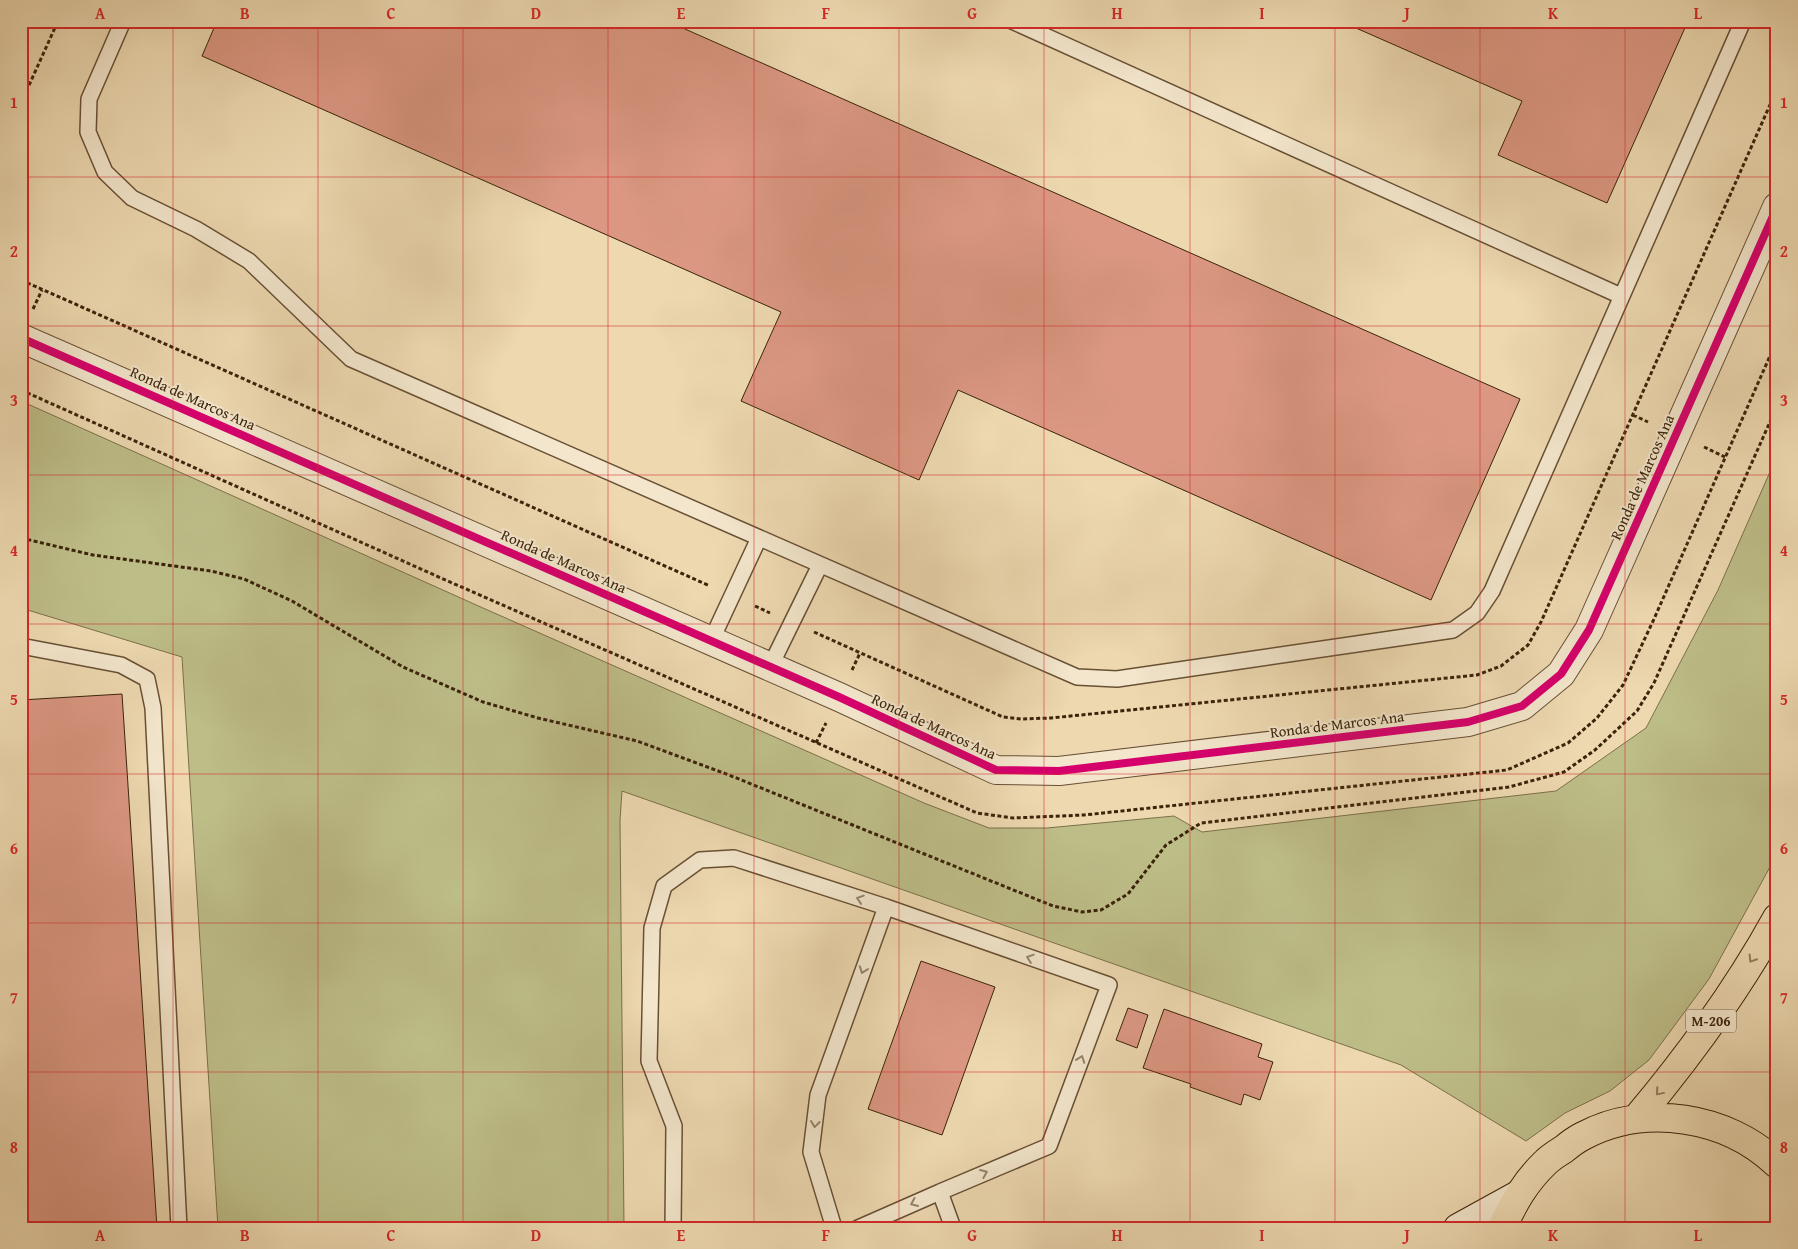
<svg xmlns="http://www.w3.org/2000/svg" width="1798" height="1249" viewBox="0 0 1798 1249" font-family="'Gentium Book Plus',serif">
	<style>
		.green { fill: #bdbd88; stroke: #7c7049 }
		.building { fill: #db9782; stroke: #3b230a }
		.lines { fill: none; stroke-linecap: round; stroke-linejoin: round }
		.service-casing { stroke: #685034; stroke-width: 18 }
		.minor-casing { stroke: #685034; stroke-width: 30 }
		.secondary-casing { stroke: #3b230a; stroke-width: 30 }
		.primary-casing { stroke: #3b230a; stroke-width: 30 }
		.path { stroke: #3b230a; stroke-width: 3; stroke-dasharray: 4 2.5; stroke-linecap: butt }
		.service { stroke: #f3e6cc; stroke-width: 15 }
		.minor { stroke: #f3e6cc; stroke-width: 28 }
		.secondary { stroke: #f3e6cc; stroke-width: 28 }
		.primary { stroke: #edd8b0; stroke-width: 28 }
		.cycleway-casing { stroke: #f3e6cc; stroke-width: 11 }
		.cycleway { stroke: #d6006c; stroke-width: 8 }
		.oneway { stroke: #97846b }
		.oneway2 { stroke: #947e5d }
		.grid { fill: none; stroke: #d62828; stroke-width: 1; stroke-opacity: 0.55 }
		.labels { text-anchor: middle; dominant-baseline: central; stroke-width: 4; stroke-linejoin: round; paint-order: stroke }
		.shield { fill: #f3e6cc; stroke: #725e44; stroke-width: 1 }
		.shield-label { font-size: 14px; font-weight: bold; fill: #3b230a }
		.street-label { font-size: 15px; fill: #3b230a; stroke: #f3e6cc }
		.neatline { fill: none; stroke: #d62828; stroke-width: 2 }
		.grid-label { font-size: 16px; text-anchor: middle; font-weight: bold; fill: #d62828 }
	</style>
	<rect width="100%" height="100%" fill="#edd8b0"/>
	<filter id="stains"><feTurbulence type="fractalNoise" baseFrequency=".004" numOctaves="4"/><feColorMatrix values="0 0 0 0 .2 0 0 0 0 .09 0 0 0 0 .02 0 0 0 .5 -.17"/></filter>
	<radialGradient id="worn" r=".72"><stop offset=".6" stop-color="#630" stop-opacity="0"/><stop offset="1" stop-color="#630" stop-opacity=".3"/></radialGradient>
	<path class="green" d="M21,401l462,207 441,195 65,25h58l127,-12 28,16 354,-41 90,-63 72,-138 59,-134v398l-68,125 -60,81 -39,31 -45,22 -39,28 -125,-76 -779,-274 -2,29 4,408h-406l-36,-571 -161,-49z"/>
	<path class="building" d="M217,21h450l853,378 -89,201 -473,-210 -39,90 -178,-79 40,-89 -579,-256z
		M1340,21h348l-81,182 -109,-48 24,-54z
		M122,694l35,534h-136v-528z
		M921,961l74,26 -53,148 -74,-26z
		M1128,1008l20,7 -11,33 -21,-8z
		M1164,1009l98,35 -4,13 15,5 -13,38 -16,-6 -3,11 -51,-18 1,-3 -48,-16z"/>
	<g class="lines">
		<g class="service-casing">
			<path id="service" d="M123,21l-34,78 -1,33 17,40 27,26 64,31 53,32 102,98 726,318 40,2 336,-49 24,-17 15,-22 251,-570
				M1012,21l609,275
				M711,641l48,-103
				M21,646l100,19 26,14 6,29 26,520
				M770,667l50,-102
				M673,1228l1,-102 -25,-65 3,-133 12,-42 36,-26 34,-2 152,49 223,78 -60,161 -109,46
				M834,1228l-23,-76 7,-57 68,-188
				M858,1228l82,-36 13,36"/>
		</g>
		<g class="minor-casing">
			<path id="minor" d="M21,338l818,359 157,73 63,1 409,-49 54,-16 39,-32 28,-44 188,-423"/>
		</g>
		<g class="secondary-casing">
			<path id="secondary" d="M1458,1228l60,-33"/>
		</g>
		<g class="primary-casing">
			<path id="primary" d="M1637,1118c52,-62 101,-129 140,-200
				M1502,1228c12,-26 23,-46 44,-66 5,-5 12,-9 18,-13 6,-5 13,-10 19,-13 62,-33 144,-20 194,28"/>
		</g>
		<path class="path" d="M21,103l37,-82
			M21,280l689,306
			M33,309l9,-19
			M21,390l420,188 536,235 36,5 71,-3 423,-45 61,-27 29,-25 26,-33 31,-66 123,-279
			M1633,415l15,7
			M1704,447l21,10
			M21,538l72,17 118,16 33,8 48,22 111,66 80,35 55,16 99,23 92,34 324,131 29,6 19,-2 27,-16 38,-49 35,-22 308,-36 55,-15 31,-22 42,-39 17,-28 123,-277
			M755,606l15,7
			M814,632l189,85 18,2 30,-1 426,-43 24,-9 27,-21 13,-23 236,-533
			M852,670l8,-17
			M816,743l10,-20"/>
		<use href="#service" class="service"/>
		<use href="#minor" class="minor"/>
		<use href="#secondary" class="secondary"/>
		<use href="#primary" class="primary"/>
		<g class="cycleway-casing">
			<path id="cycleway" d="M21,338l818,359 157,73 63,1 409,-49 54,-16 39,-32 28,-44 188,-423"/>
		</g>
		<use href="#cycleway" class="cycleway"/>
	</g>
	<defs><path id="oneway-chevron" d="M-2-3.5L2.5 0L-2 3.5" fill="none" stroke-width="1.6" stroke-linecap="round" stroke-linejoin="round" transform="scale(1.25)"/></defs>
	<g class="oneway">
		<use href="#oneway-chevron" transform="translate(860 899) rotate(-162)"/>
		<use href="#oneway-chevron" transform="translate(1030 958) rotate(-161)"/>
		<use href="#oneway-chevron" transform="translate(863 970) rotate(110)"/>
		<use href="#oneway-chevron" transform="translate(1081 1059) rotate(-70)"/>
		<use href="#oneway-chevron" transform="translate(815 1124) rotate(97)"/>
		<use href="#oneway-chevron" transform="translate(984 1173) rotate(-23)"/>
		<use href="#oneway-chevron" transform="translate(914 1203) rotate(156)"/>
	</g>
	<g class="oneway2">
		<use href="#oneway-chevron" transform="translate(1752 959) rotate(122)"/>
		<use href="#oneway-chevron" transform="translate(1659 1092) rotate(130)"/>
	</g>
	<path class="grid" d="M173,21v1207M318,21v1207M463,21v1207M608,21v1207M754,21v1207M899,21v1207M1044,21v1207M1190,21v1207M1335,21v1207M1480,21v1207M1625,21v1207M21,177h1756M21,326h1756M21,475h1756M21,624h1756M21,774h1756M21,923h1756M21,1072h1756"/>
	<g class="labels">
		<rect class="shield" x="1686" y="1009.5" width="50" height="23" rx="4"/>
		<g class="shield-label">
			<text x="1711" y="1021">M-206</text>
		</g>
		<g class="street-label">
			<text transform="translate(193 398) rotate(24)">Ronda de Marcos Ana</text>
			<text transform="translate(1642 477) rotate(-66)">Ronda de Marcos Ana</text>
			<text transform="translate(564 561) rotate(24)">Ronda de Marcos Ana</text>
			<text transform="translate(1337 724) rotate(-7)">Ronda de Marcos Ana</text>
			<text transform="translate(934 726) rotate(25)">Ronda de Marcos Ana</text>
		</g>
	</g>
	<rect width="1798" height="1249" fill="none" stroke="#edd8b0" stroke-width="55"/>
	<rect x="28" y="28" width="1742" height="1194" class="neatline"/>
	<g class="grid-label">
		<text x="100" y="19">A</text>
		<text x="245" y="19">B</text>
		<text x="391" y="19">C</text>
		<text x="536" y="19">D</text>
		<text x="681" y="19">E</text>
		<text x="826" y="19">F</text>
		<text x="972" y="19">G</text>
		<text x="1117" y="19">H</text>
		<text x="1262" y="19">I</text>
		<text x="1407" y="19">J</text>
		<text x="1553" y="19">K</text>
		<text x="1698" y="19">L</text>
		<text x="14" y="108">1</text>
		<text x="1784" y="108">1</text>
		<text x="14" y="257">2</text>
		<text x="1784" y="257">2</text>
		<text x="14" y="406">3</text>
		<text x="1784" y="406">3</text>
		<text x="14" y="556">4</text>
		<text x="1784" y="556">4</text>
		<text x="14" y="705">5</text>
		<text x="1784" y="705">5</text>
		<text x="14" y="854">6</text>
		<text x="1784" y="854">6</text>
		<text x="14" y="1003">7</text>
		<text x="1784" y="1003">7</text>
		<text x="14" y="1153">8</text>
		<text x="1784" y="1153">8</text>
		<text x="100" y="1241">A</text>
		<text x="245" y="1241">B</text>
		<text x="391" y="1241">C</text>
		<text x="536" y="1241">D</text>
		<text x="681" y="1241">E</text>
		<text x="826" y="1241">F</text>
		<text x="972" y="1241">G</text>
		<text x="1117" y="1241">H</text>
		<text x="1262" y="1241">I</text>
		<text x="1407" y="1241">J</text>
		<text x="1553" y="1241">K</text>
		<text x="1698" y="1241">L</text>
	</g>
	<rect width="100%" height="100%" filter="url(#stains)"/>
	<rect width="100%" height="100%" fill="url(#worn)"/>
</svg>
